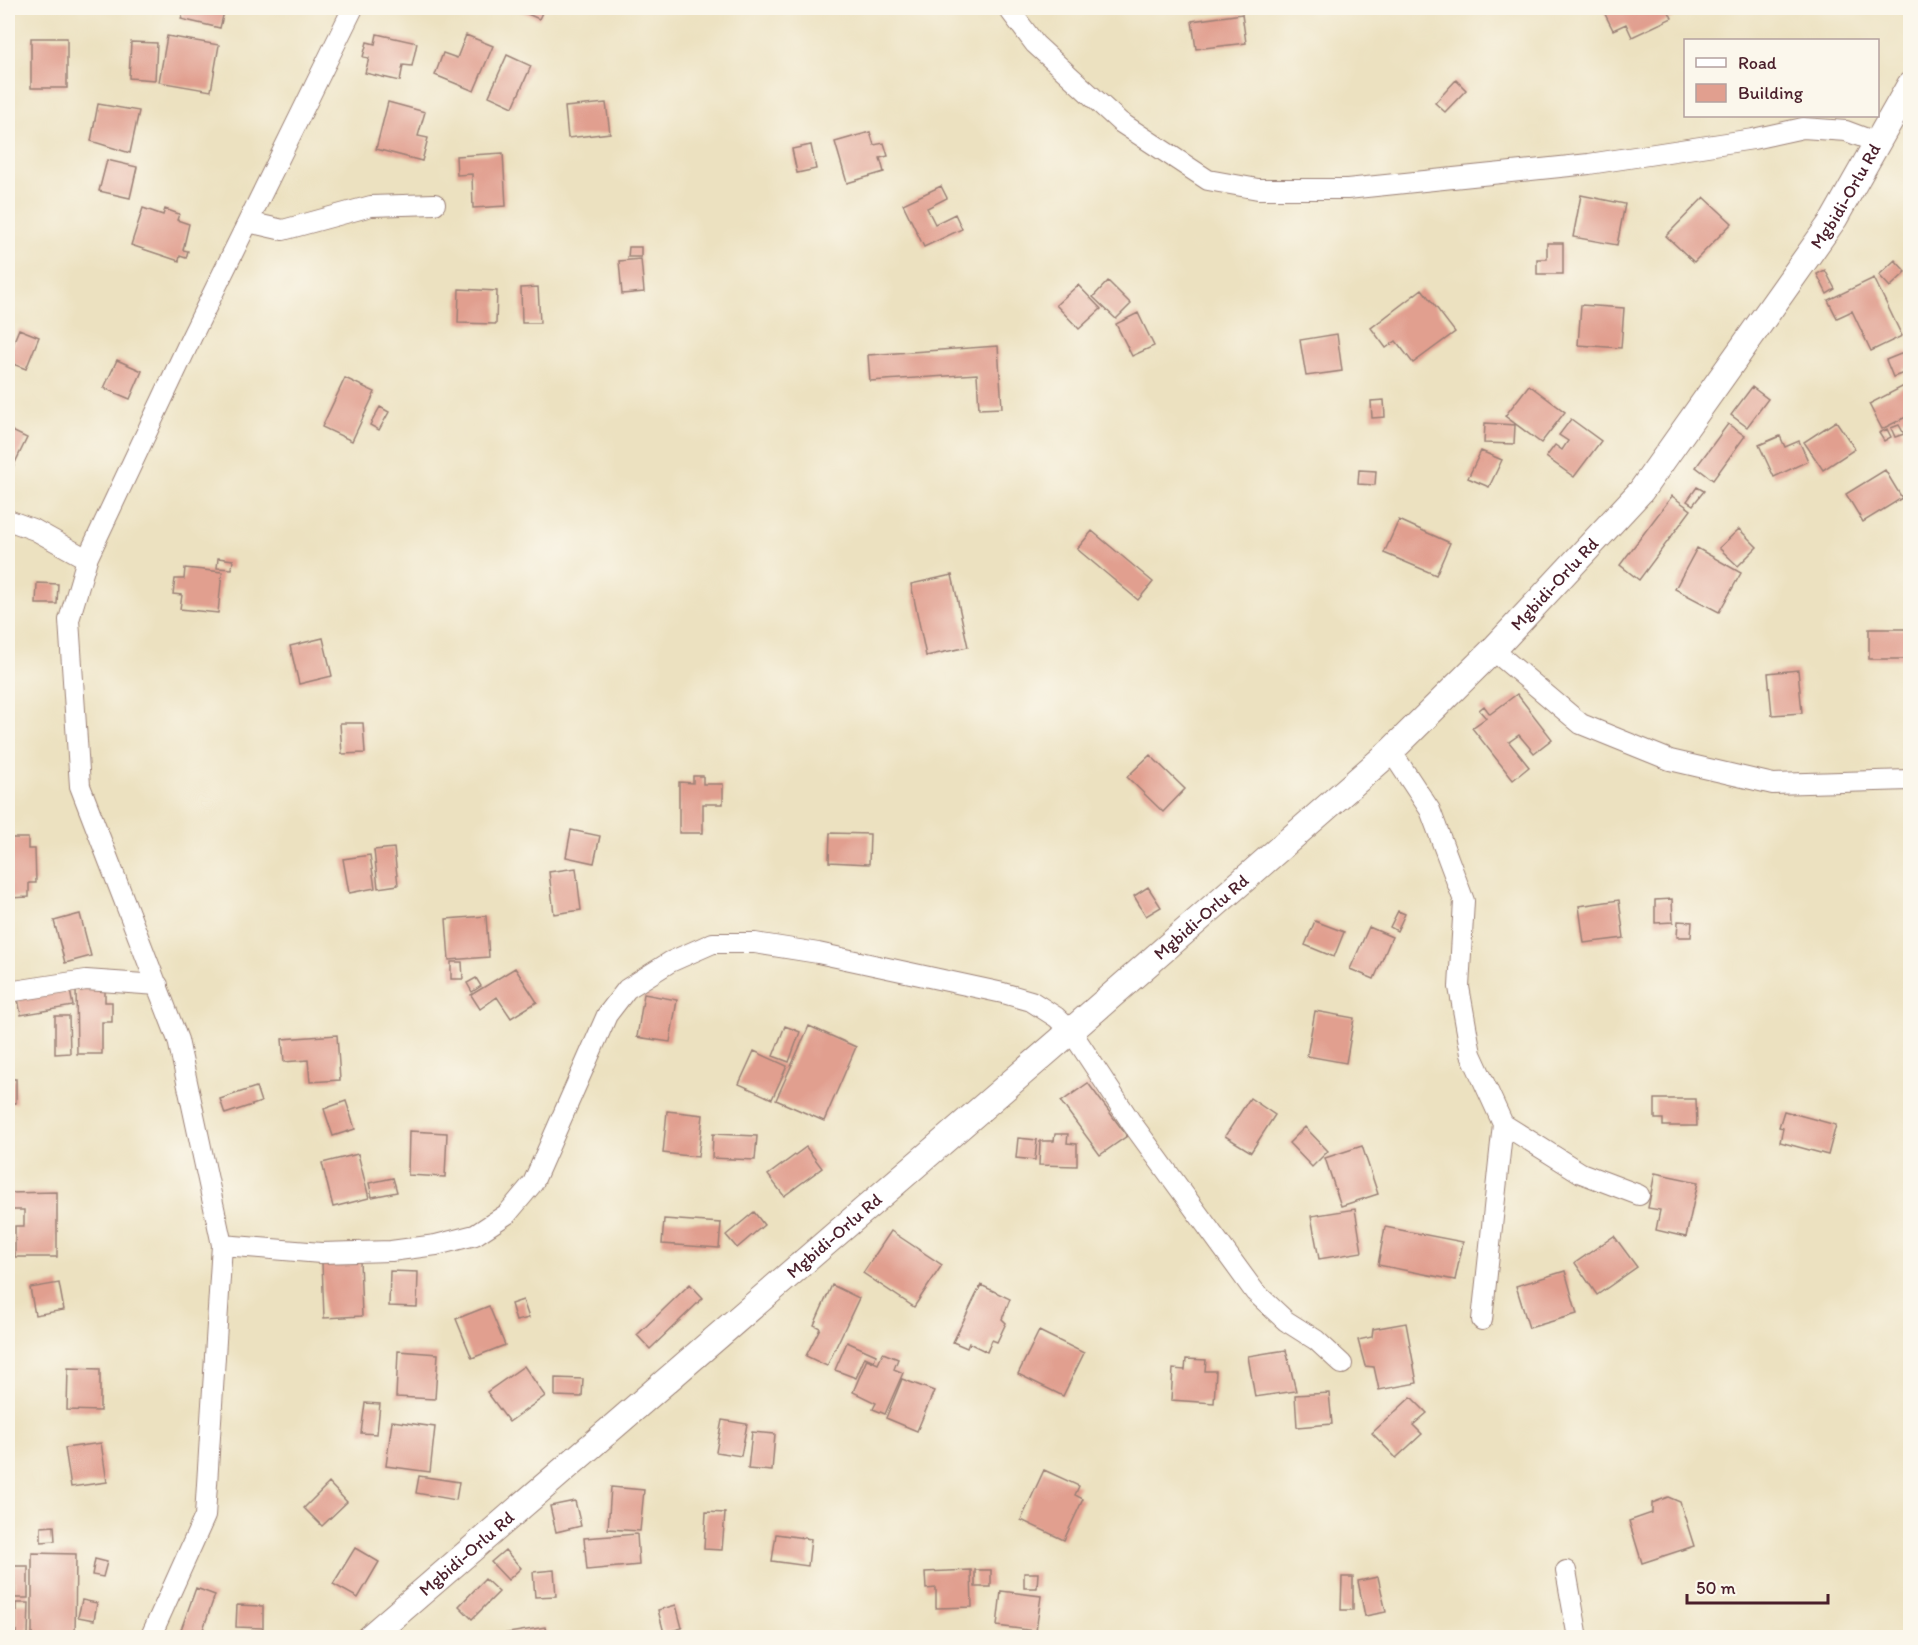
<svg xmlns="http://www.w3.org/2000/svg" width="1918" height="1645" viewBox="0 0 1918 1645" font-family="Itim,sans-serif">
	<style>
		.building { fill: #e19f8f }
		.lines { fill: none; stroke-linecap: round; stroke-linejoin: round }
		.minor-casing { stroke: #9b8076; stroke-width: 22 }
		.major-casing { stroke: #9b8076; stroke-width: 28 }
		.minor { stroke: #fff; stroke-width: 20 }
		.major { stroke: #fff; stroke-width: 26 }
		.labels { text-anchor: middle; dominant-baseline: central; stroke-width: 6; stroke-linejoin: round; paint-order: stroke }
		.street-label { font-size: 18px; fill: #4a1f2b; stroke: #fbf7ec }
	</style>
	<rect width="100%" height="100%" fill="#fbf7ec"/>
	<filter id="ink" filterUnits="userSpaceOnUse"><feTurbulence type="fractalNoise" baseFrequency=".0167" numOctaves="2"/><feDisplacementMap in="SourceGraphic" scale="12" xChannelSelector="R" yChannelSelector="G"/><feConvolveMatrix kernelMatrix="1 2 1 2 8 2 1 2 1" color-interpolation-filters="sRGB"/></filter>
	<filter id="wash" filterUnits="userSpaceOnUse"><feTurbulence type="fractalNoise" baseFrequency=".008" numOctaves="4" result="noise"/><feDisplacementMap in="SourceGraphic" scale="24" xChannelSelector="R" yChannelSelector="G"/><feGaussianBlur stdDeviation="1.35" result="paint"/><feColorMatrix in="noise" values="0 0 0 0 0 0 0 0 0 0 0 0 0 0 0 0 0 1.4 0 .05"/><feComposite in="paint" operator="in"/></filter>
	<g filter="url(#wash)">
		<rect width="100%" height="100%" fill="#ece1c0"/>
		<g id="blocks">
			<path class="building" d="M184,8h41l-5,20 -39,-9z
				M514,8h30l-5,11z
				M1613,8h54l5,10 -40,19 -6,-13 -13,6 -9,-18z
				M1242,14l4,29 -50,6 -4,-28z
				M377,34l40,9 -5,23 -9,-1 -3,16 -35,-8 4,-15 -6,-1 4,-15 8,2z
				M466,35l27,11 -19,45 -39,-16 8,-22 14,5z
				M167,36l52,9 -8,46 -52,-9z
				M31,38h36v50h-36z
				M131,42l26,1 -2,37 -26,-2z
				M507,55l24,11 -18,41 -24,-11z
				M1456,80l10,10 -21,22 -10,-9z
				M388,102l37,10 -7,24 10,2 -6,23 -46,-12z
				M606,103l4,30 -42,5 -3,-31z
				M98,104l41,7 -9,42 -39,-12z
				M870,132l4,13 10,-2 4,13 -8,2 4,14 -37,11 -12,-41z
				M811,145l5,24 -19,4 -5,-24z
				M503,153l3,53 -33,2 -1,-34 -15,1 -1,-19z
				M107,160l30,7 -7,31 -31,-7z
				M941,186l6,12 -20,10 8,16 20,-10 7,15 -38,18 -21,-43z
				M1581,195l44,9 -8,41 -44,-8z
				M1704,197l28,26 -38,39 -28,-26z
				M143,208l20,7 2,-6 14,5 -2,6 12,4 -6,26 5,1 -2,7 -6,-2 -1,5 -48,-16z
				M1547,243h16v31h-26v-15h10z
				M629,247h12v10h-13z
				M641,259l3,33 -22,2 -3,-33z
				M1895,260l11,12 -16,15 -11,-12z
				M1825,270l10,19 -8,5 -10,-20z
				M1874,278l28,58 -31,15 -19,-40 -15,7 -9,-18z
				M1108,281l23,23 -15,15 -23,-22z
				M1078,285l23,24 -22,20 -23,-24z
				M538,287l2,36h-18l-1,-35z
				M459,289l38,2 -1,33 -38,-1z
				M1422,289l33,43 -42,31 -17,-22 -10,7 -15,-20z
				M1581,305l43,3 -3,40 -43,-3z
				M1138,313l16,33 -22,10 -16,-32z
				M19,329l20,8 -13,32 -18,-7v-6z
				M1337,334l5,37 -36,5 -6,-36z
				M998,346l4,62 -23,1 -2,-35 -107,7 -2,-26z
				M1908,351l2,14 -8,4 2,4 -11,4 -7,-17z
				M117,360l25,11 -12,28 -26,-11z
				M345,378l30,14 -23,49 -30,-14z
				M1529,385l36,27 -24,31 -36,-27z
				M1904,386l6,13v16l-28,14 -13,-25z
				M1752,387l16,12 -21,28 -16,-12z
				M1384,400l1,17 -13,1 -1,-17z
				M380,407l9,5 -10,18 -9,-5z
				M1571,419l30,22 -27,36 -28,-20 9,-12 7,5 6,-9 -9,-6z
				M1836,421l19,28 -32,21 -19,-28z
				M1485,423l30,2 -1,19 -30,-1z
				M1728,424l17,12 -32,44 -17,-13z
				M1899,425l5,9 -9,3 -4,-9z
				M8,429l19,9 -17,35 -2,-1z
				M1887,429l4,8 -7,4 -5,-8z
				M1780,436l5,11 14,-6 9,20 -34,16 -15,-32z
				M1481,451l21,9 -13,27 -21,-9z
				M1359,470l17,1 -1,14 -17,-1z
				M1885,470l17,28 -39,24 -17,-28z
				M1697,487l7,4 -11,14 -6,-4z
				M1672,496l19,14 -52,70 -19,-15z
				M1399,520l51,23 -14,32 -52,-22z
				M1739,529l18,18 -19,19 -19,-18z
				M1092,531l61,51 -15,18 -61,-51z
				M1697,548l44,25 -22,39 -44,-23z
				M218,558l15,2 -1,9 -15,-1z
				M185,568l37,4 -4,41 -38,-4 2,-14 -9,-1 2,-15h9z
				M952,575l16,72 -42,9 -15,-72z
				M37,583l21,1 -1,20h-21z
				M1869,629h41v30h-41z
				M323,638l9,38 -33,8 -9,-38z
				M1798,670l4,43 -30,2 -4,-42z
				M1517,694l35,45 -18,14 -15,-18 -10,7 20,25 -16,13 -41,-52 14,-10 -7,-8 5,-4 6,8z
				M340,723h23l2,30 -23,1z
				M1150,755l35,34 -22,23 -36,-35z
				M693,776h10v8h20v20h-20v29h-24v-51l14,1z
				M571,830l29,6 -6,27 -28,-6z
				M830,833l40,1 -1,30 -40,-2z
				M8,838h20v11h7l1,34h-7v14l-21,1z
				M394,848l4,37 -20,3 -4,-38z
				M370,855l5,33 -26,5 -6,-34z
				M576,868l5,42 -27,4 -5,-42z
				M1148,887l13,20 -15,9 -12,-20z
				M1672,899l1,23 -18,1v-23z
				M1619,900l5,38 -40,5 -5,-37z
				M1398,911l7,3 -8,17 -7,-4z
				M80,914l11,42 -26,7 -11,-42z
				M486,916l3,41 -40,3 -3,-41z
				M1315,921l29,11 -10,25 -29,-12z
				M1678,921l14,1 -1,15h-14z
				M1369,927l23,10 -18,42 -24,-10z
				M451,962h11l1,17h-12z
				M515,968l22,34 -26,16 -14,-21 -17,12 -9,-14z
				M476,978l5,8 -9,6 -5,-9z
				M76,988h29v14h7v20h-10v32h-25z
				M70,990l3,16 -52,9 -3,-16z
				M644,994l33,6 -7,42 -33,-5z
				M1315,1011l39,7 -8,45 -39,-7z
				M55,1016h14l1,37 -15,1z
				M785,1026l15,6 -11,30 -16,-6z
				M809,1026l47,21 -32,74 -48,-21z
				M337,1035l3,45 -30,2 -2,-22 -24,2 -2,-23z
				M754,1051l33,15 -15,33 -33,-15z
				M8,1079h8v24h-8z
				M1088,1083l39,53 -27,19 -39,-53z
				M256,1087l5,15 -36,12 -5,-15z
				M1250,1098l25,17 -24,37 -26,-16z
				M1655,1099h41l1,27h-34v-7h-8z
				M346,1101l9,28 -22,7 -9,-27z
				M667,1111l36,4 -5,42 -35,-4z
				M1784,1111l52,14 -8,30 -48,-13 3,-14 -4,-1z
				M1305,1127l23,24 -16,16 -23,-24z
				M409,1131l38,2 -2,44 -37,-2z
				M713,1134l44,2 -2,24 -43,-2z
				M1055,1134h13l-1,9 10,1v22l-38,-1 1,-24h14z
				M1018,1138l19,2 -2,20 -19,-2z
				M1362,1146l16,48 -37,12 -16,-48z
				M806,1147l16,21 -38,28 -16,-21z
				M358,1154l11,44 -36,9 -11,-44z
				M1655,1173l43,9 -12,55 -30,-7 4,-20 -12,-2z
				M393,1178l4,14 -25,5 -3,-14z
				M57,1192v65h-42v-31h9v-16h-16v-17z
				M1355,1209l7,43 -43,7 -8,-43z
				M754,1212l10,13 -27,23 -11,-13z
				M664,1219l57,4 -2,25 -57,-4z
				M1385,1227l78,15 -8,38 -77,-15z
				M891,1231l51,34 -28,42 -51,-34z
				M1614,1236l23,31 -40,28 -22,-32z
				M360,1260l2,56 -38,2 -2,-56z
				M390,1271l28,1 -1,35 -28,-1z
				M1565,1271l12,43 -48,14 -13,-42z
				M59,1283l5,27 -29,5 -5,-27z
				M690,1284l13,14 -53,51 -13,-14z
				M832,1285l27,13 -32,68 -21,-10 14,-28 -6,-3z
				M981,1285l29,14 -8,20 4,4 -9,19 -5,-2 -5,12 -18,-9 -2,5 -14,-6z
				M523,1300l6,18 -13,3 -5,-17z
				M489,1306l16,39 -33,13 -16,-39z
				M1406,1323l11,60 -38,7 -5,-23 -9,-1 -7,-26 14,-3 1,-8z
				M1039,1331l45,22 -21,43 -45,-22z
				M847,1342l29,13 -2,6 -9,-4 -9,21 -21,-8z
				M1286,1350l10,41 -41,6 -7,-41z
				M398,1351l40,3 -3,45 -39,-2z
				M883,1353l15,6 -4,10 9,4 -18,41 -12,-5 3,-6 -23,-11 14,-33 11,5z
				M1186,1359l20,1 -1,11h11l-2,32 -43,-3 2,-31 12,1z
				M524,1366l21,30 -36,26 -22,-30z
				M68,1368l32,1v42l-33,-1z
				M555,1378l28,1 -1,18 -27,-1z
				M902,1379l32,12 -17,40 -31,-13z
				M1329,1393l3,31 -35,3 -2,-32z
				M1411,1397l16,16 -14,12 9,9 -26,24 -24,-25z
				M365,1403l15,1 -3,30 -16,-1z
				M722,1420l25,4 -6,32 -25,-4z
				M392,1421l43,6 -5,45 -44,-6z
				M752,1432l23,2 -3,37 -24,-2z
				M101,1443l6,39 -36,5 -6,-39z
				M1044,1470l35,16 -4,9 8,4 -19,41 -43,-20z
				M419,1476l40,6 -3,18 -40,-7z
				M329,1483l18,19 -25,24 -18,-18z
				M611,1487l33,3 -4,41 -32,-2z
				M1668,1497l12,5 14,44 -52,17 -13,-42 23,-8v-10z
				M575,1501l6,25 -25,6 -6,-26z
				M706,1512l19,1 -3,37 -18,-1z
				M54,1526l1,15 -14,1v-15z
				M637,1534l2,31 -52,5 -3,-32z
				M776,1534l35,5 -3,27 -36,-5z
				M355,1548l24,14 -21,36 -25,-14z
				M505,1550l16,18 -13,12 -17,-18z
				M32,1553l44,1 -1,84h-43z
				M95,1559l12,3 -4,15 -11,-2z
				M14,1566h14v32h-13z
				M554,1570l2,26 -21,1 -2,-25z
				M971,1570l1,37 -36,1v-20l-10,1 -1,-17z
				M975,1570h16v17h-16z
				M1024,1573h14l-1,15h-13z
				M1342,1577h11v33h-12z
				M1378,1577l8,35 -21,4 -7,-35z
				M485,1579l14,13 -27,27 -13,-13z
				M196,1588l19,7 -15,43h-22z
				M1001,1591l40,5 -5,35 -39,-5z
				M82,1600l15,3 -3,17 -16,-3z
				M16,1603h13l-1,32h-12z
				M237,1605l26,1v22l-27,-1z
				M676,1605l6,23 -18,5 -6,-23z
				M545,1627l2,11h-56v-2z"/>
		</g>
	</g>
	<g filter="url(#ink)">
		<use href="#blocks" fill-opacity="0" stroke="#9b8076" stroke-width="1.5"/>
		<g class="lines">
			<g class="minor-casing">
				<path id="minor" d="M1008,8l27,36 85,78 88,58 50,9h89l242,-25 164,-25 50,-11 43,3 24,9 6,7
					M248,222l35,8 88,-24 64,-2
					M8,520l27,10 52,29
					M1493,650l88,74 89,36 103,24 137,-4
					M1391,751l39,59 34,91 -5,86 12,67 32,70 78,49 58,22
					M8,992l78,-12 72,5
					M222,1245l99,8 70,-2 45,-6 39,-10 32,-21 26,-31 74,-168 20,-26 43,-27 43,-19h42l63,10 185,40 28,8 25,16 15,14 60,91 124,170 31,29 30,19 26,24
					M1482,1320l21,-196
					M1566,1571l12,67
					M150,1638l55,-122 17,-271 -44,-205 -98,-254 -11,-166 18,-61 105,-223 161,-328"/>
			</g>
			<g class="major-casing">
				<g id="major">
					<path id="s1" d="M369,1638l702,-607 320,-280 102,-101 148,-159 193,-272 76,-134"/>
				</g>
			</g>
			<use href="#minor" class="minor"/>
			<use href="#major" class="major"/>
		</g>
	</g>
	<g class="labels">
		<g class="street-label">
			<text stroke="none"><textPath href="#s1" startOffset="2073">Mgbidi-Orlu Rd</textPath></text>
			<text stroke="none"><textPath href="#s1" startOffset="1587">Mgbidi-Orlu Rd</textPath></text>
			<text stroke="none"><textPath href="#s1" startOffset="1101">Mgbidi-Orlu Rd</textPath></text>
			<text stroke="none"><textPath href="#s1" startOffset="615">Mgbidi-Orlu Rd</textPath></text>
			<text stroke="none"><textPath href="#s1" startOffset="129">Mgbidi-Orlu Rd</textPath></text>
		</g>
	</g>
	<rect width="1918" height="1645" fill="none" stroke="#fbf7ec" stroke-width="30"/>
	<rect x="1684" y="39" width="195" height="78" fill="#fbf7ec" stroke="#b4a19f" stroke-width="1.5"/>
	<rect x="1696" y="58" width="30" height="9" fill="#ffffff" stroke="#b4a19f" stroke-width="1.5"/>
	<text x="1738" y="69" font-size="18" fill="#4a1f2b">Road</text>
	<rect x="1696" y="84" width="30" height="18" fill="#e19f8f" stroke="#b4a19f" stroke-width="1.5"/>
	<text x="1738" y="99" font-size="18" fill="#4a1f2b">Building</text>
	<path d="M1687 1594v9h141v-9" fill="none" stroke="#4a1f2b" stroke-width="3"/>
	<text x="1696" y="1594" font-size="18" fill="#4a1f2b" stroke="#fbf7ec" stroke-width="4.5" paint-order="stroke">50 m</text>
</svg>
